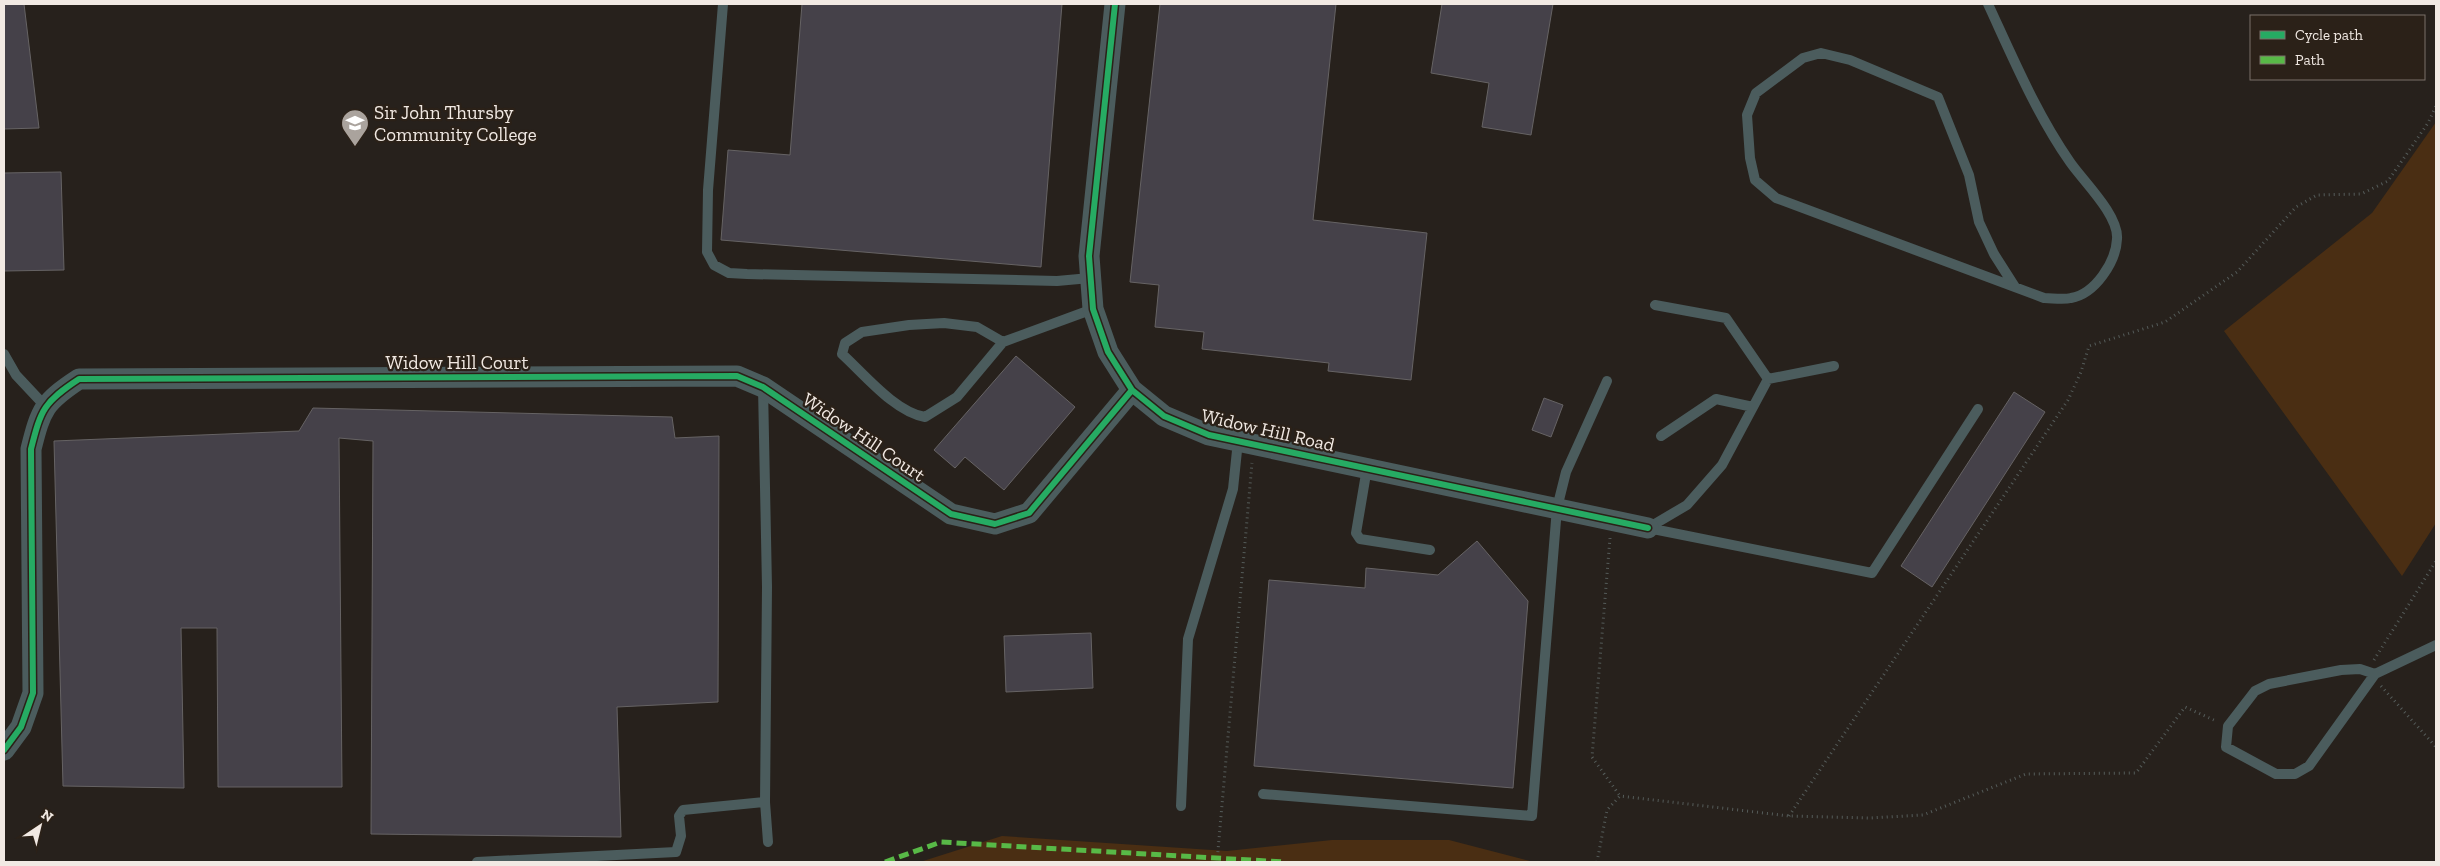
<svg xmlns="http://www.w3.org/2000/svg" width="2440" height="866" viewBox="0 0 2440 866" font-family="'Zilla Slab',serif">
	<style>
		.green { fill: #4a2e13 }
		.building { fill: #454149; stroke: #666364 }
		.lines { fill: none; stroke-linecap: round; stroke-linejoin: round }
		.path { stroke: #555c5a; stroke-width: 3; stroke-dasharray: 1 4; stroke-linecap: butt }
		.lane { stroke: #4b5c5d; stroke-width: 10 }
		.street { stroke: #4b5c5d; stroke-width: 21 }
		.quiet { stroke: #58b947; stroke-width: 5; stroke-dasharray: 10 5; stroke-linecap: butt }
		.cycleway-casing { stroke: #2b2118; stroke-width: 9 }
		.cycleway { stroke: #26ab63; stroke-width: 6 }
		.labels { text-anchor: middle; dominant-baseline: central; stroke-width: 4.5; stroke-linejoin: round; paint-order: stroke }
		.poi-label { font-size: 19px; fill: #f1e9e3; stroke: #2b2118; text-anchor: start }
		.street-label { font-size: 19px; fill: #f1e9e3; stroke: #2b2118 }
	</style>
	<rect width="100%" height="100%" fill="#27211c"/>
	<path class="green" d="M2436,122v401l-34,53 -178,-245 148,-118z
		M1002,836l225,15 105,-11h117l85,22h-614z"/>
	<path class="building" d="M4,4h20l15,124 -35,1z
		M802,4h260l-21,263 -320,-27 7,-90 62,5z
		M1160,4h176l-23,216 114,13 -16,147 -83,-9 1,-8 -127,-14 2,-17 -49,-5 4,-42 -29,-3z
		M1442,4h111l-22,131 -49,-8 7,-44 -58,-10z
		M61,172l3,98 -60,1v-98z
		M1016,356l59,51 -71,83 -39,-33 -10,11 -21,-18z
		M2014,392l31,20 -113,175 -31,-21z
		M1544,398l19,7 -12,32 -19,-7z
		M313,408l359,9 3,21 44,-2 -1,266 -101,5 4,130 -250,-3 2,-393 -34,-3 3,349h-124l-1,-159h-36l3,160 -121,-2 -9,-345 245,-10z
		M1477,541l51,60 -15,187 -259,-22 15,-186 96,8 1,-20 72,7z
		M1091,633l2,55 -87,4 -2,-56z"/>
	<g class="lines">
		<path class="path" d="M1610,538l-18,219 28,39
			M2374,660l62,-99
			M2381,686l55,61
			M1789,816l279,-416 13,-28 8,-26 76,-24 72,-50 59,-65 21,-12 44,-1 27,-13 40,-58 8,-17
			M1217,862l35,-399
			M1597,862l10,-52 13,-14 169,20 81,2 53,-3 103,-41 110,-1 49,-66 31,14"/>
		<path class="lane" d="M723,4l-15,186 -1,62 7,13 15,8 18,1 310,7 33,-3
			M1988,4c25,54 48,109 82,158 13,19 49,53 47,77 -1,23 -22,55 -46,59 -8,2 -19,0 -27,0l-268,-100 -21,-18 -5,-22 -3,-43 9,-22 47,-35 18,-5 29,7 88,37 31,78 10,47 15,32 21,33
			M1003,342l-26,-15 -33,-4 -35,2 -47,7 -17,11 -3,11c23,21 53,58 83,63l32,-20 46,-55 90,-33
			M4,354l12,21 30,32
			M1768,379l66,-13
			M763,387l4,200 -2,215 3,40
			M1661,436l55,-37 37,8
			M1367,468l-11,65 4,6 70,11
			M1648,528l224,45 106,-164
			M1648,528l39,-23 35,-40 46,-86 -42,-61 -71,-13
			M2375,674l-15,-5 -19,1 -72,14 -14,7 -27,35 -2,21 50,27h19l14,-8 66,-92 61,-29
			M1263,794l269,22 25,-308 9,-36 41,-91
			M1181,806l7,-167 45,-150 5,-48
			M477,862l199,-10 5,-16 -2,-20 4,-6 82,-8"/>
		<path class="street" d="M1115,4l-26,252 4,53 15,43 24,38 32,26 45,19 439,93
			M4,750l17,-23 12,-34 -2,-244c10,-40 13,-47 48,-70l658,-3 26,11 188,127 44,10 34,-11 103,-123"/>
		<path class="quiet" d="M885,862l56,-20 343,20"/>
		<g class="cycleway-casing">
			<path id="cycleway" d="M1115,4l-26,252 4,53 15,43 24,38 32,26 45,19 439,93
				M4,750l17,-23 12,-34 -2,-244c10,-40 13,-47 48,-70l658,-3 26,11 188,127 44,10 34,-11 103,-123"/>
		</g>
		<use href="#cycleway" class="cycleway"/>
	</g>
	<defs>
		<g id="school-pin" transform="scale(1.4375)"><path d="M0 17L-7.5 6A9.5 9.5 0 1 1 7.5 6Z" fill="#aaa39d" stroke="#2b2118"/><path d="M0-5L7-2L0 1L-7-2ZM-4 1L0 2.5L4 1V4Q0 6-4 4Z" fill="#fff"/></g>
	</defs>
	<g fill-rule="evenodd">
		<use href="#school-pin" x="355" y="123"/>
	</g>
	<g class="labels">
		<g class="poi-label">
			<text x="374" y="112">Sir John Thursby<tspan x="374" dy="22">Community College</tspan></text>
		</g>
		<g class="street-label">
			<text x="457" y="362">Widow Hill Court</text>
			<text transform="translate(1268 430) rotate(13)">Widow Hill Road</text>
			<text transform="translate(864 437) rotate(34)">Widow Hill Court</text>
		</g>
	</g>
	<rect width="2440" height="866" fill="none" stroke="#f1e9e3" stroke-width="10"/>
	<rect x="2250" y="15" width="175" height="65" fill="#2b2118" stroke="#7a7169"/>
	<rect x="2260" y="31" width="25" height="8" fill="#26ab63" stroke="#7a7169"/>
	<text x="2295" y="40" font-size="15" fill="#f1e9e3">Cycle path</text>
	<rect x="2260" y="56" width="25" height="8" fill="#58b947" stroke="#7a7169"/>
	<text x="2295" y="65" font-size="15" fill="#f1e9e3">Path</text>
	<g transform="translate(40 826) rotate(35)" stroke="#2b2118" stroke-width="4" paint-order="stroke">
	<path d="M0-4L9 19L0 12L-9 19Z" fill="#f1e9e3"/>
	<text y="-8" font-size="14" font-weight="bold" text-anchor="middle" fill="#f1e9e3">N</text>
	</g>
</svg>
